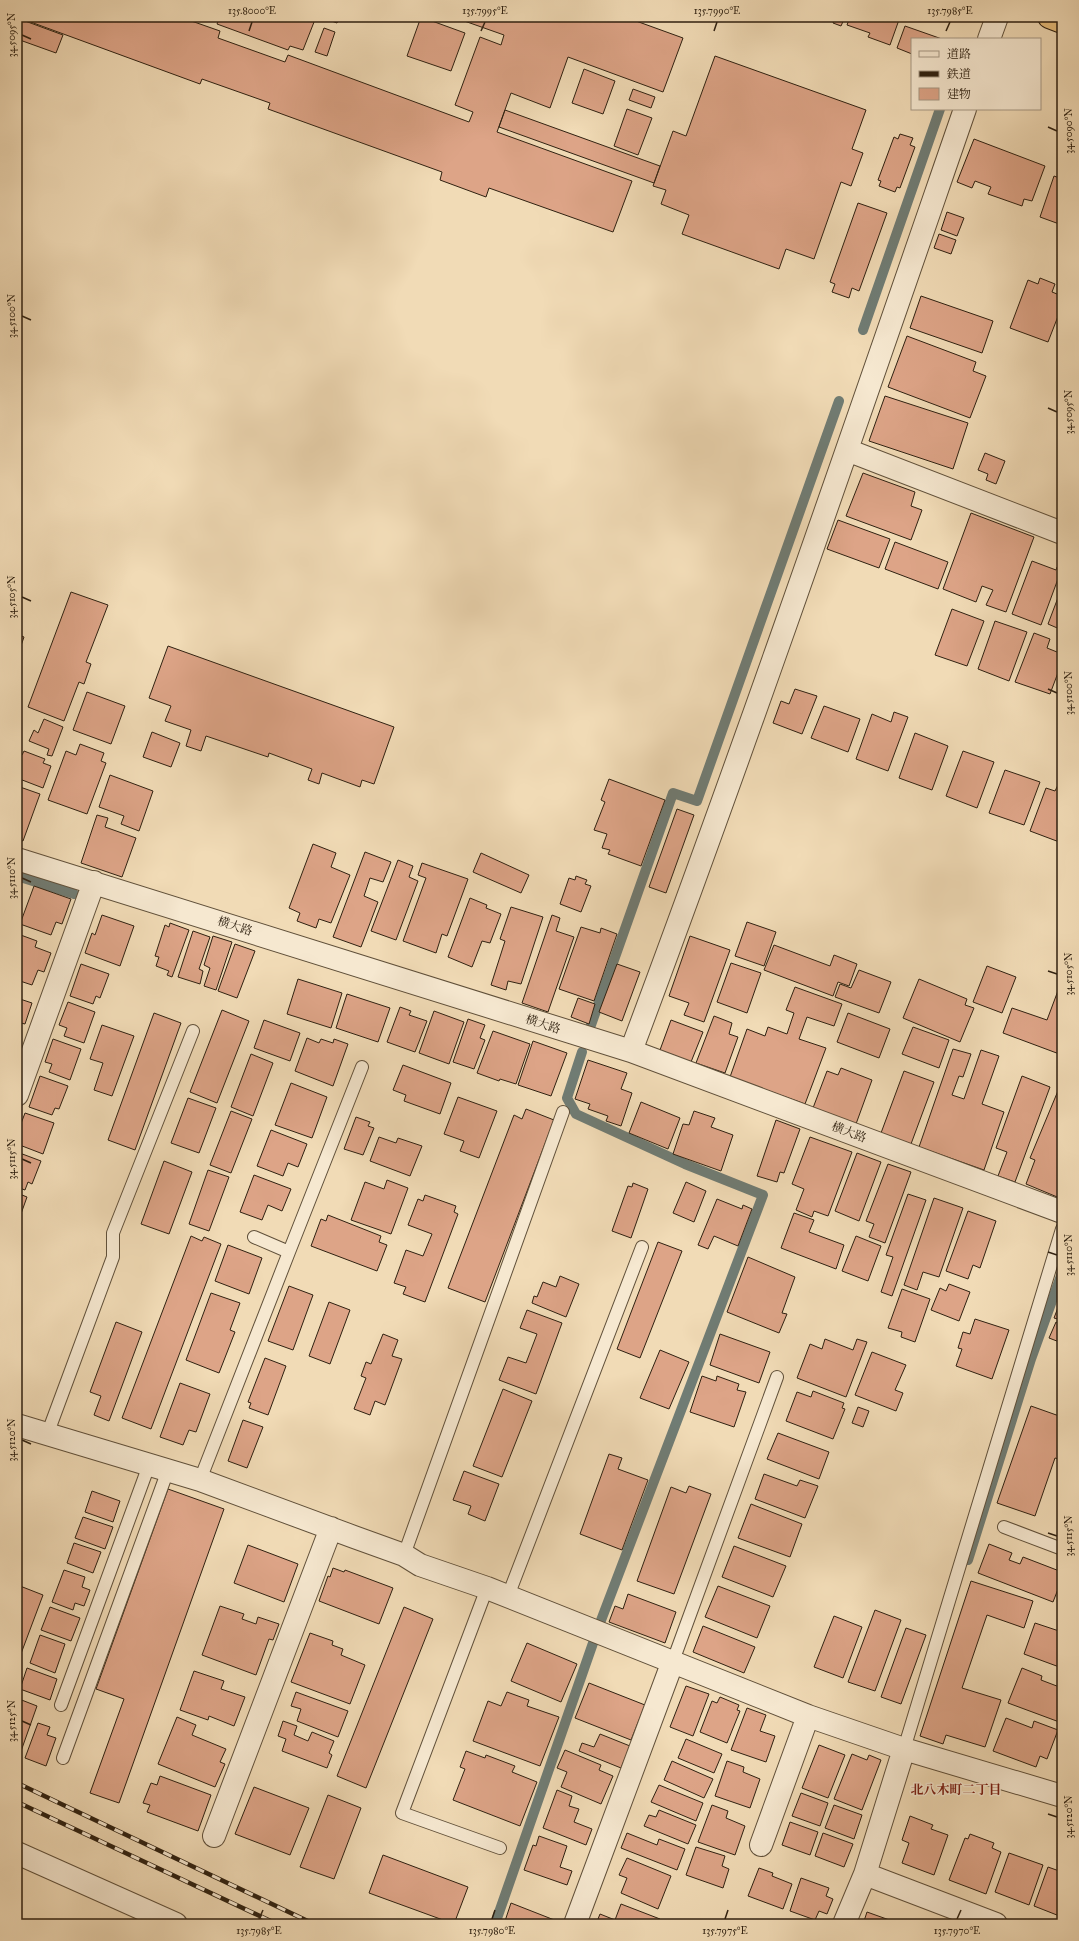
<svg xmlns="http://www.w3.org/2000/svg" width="1079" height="1941" viewBox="0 0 1079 1941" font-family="'IM FELL Great Primer','Noto Serif JP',serif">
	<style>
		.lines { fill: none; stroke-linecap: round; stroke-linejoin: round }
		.stream { stroke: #707c74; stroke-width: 10 }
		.building { fill: #dda487; stroke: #2f2111 }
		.service-casing { stroke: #60503a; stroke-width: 14 }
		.minor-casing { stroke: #60503a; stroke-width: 24 }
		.trunk-casing { stroke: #2f2111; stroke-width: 24 }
		.service { stroke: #f6e8d0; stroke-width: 12 }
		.minor { stroke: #f6e8d0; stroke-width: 22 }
		.trunk { stroke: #e8be7b; stroke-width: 22 }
		.rail-casing { stroke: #2f2111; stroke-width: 4.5 }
		.rail { stroke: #f6e8d0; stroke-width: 3; stroke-dasharray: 9; stroke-linecap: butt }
		.ticks { fill: none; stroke: #2f2111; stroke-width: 1.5 }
		.labels { text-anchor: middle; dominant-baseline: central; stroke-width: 3; stroke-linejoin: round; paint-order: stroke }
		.street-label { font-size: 12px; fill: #2f2111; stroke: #f6e8d0 }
		.neighbourhood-label { font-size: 13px; font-weight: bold; fill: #7a1f14; stroke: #f6e8d0 }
		.neatline { fill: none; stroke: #2f2111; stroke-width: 1.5 }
		.ticks-label { font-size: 10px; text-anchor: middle; fill: #2f2111 }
	</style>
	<rect width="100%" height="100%" fill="#f1dbb6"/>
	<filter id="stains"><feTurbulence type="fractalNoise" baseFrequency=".005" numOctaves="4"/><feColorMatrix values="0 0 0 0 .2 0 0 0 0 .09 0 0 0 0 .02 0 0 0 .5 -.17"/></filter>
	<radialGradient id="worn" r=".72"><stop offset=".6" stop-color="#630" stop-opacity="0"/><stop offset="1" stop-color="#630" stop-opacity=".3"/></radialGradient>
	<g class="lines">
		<path class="stream" d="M863,330l77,-221
			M17,876l57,18
			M591,1025l82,-232 24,8 142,-400
			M968,1560l63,-201 31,-86
			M495,1924l105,-301 163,-428 -78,-31 -109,-50 -9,-16 15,-46"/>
	</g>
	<path class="building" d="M17,17h163l40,14 -2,7 67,24 3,-7 181,67 4,-10 -18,-7 25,-68 21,8 3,-10 -51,-18h172l58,21 -20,54 -95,-35 -18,51 -39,-15 -14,39 135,49 -19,51 -124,-44 -3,9 -46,-17 2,-8 -174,-63 2,-6 -68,-24 -2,5z
		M220,17h96l-13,33 -13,-4 -2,4 -71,-26z
		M327,17h13l-3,6 -11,-4z
		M421,17l44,16 -14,38 -44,-15z
		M835,17h10l-4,9 -8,-3z
		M850,17h50l-10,28 -22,-8 2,-4 -23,-8z
		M17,18l46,17 -7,18 -39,-14z
		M905,26l37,13h-30v15l-15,-6z
		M324,28l11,4 -8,24 -12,-4z
		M715,56l151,54 -14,39 11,4 -12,33 -10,-4 -27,77 -28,-10 -7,20 -97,-35 7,-19 -28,-11 5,-14 -13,-4 20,-55 13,5z
		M584,69l31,12 -12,33 -31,-11z
		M633,89l22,8 -4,11 -22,-8z
		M627,109l25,9 -14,37 -24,-9z
		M505,110l155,56 -6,17 -155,-56z
		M900,134l13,4 -3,7 5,2 -15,41 -3,-1 -2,5 -16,-6 2,-5 -3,-1 16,-43 4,2z
		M974,139l71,27 -13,35 -8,-2 -2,7 -34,-12 3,-7 -16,-6 -3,7 -15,-6z
		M1054,176l8,3v46l-22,-8z
		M858,203l29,10 -28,78 -7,-3 -3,10 -17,-6 3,-8 -5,-2z
		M947,212l17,6 -7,18 -16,-6z
		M939,234l17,6 -5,14 -17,-6z
		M1040,278l15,6 -3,8 10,4v10l-14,36 -38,-14 18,-48 10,4z
		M921,296l72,25 -11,32 -72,-25z
		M907,336l69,26 -3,9 13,5 -16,42 -82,-31z
		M885,396l83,27 -15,46 -84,-28z
		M985,453l20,8 -9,23 -10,-4 2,-6 -10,-4z
		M863,473l52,19 -4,14 11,4 -11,30 -65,-24z
		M971,513l63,24 -28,75 -20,-7 7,-15 -11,-4 -6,16 -33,-13z
		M838,520l52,19 -11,29 -52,-19z
		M895,542l53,20 -10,27 -53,-20z
		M1032,561l24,9 1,-3 5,1 -21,57 -29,-11z
		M1062,587v43l-14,-6z
		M71,592l37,13 -22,57 5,2 -7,20 -5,-2 -15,39 -36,-14z
		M952,609l32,12 -17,45 -32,-11z
		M995,621l32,11 -18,49 -31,-12z
		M1034,633l16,6 -3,9 15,6v8l-12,32 -35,-12z
		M17,634l7,3 -7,20z
		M168,646l226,81 -20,57 -12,-4 -2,7 -38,-14 -3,11 -11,-4 4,-11 -43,-16 -1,4 -62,-21 -5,15 -15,-5 5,-16 -26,-9 6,-15 -22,-8z
		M795,689l22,7 -15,38 -29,-11 8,-22 8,3z
		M87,692l38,14 -14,38 -38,-14z
		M824,706l36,13 -12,33 -37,-14z
		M894,712l14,5 -20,54 -32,-12 16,-45 19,8z
		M44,719l19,8 -11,29 -5,-1 2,-6 -20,-8 5,-11 4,3z
		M152,732l28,11 -9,24 -28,-10z
		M915,733l33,13 -16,44 -33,-12z
		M80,744l24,9 -3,8 5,2 -19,51 -39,-14 18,-49 10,4z
		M24,751l21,8 -2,4 8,3 -8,22 -26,-10v-25l5,2z
		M963,751l31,11 -17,46 -31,-12z
		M1005,770l35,12 -16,43 -35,-12z
		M110,775l43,16 -14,40 -18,-7 3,-8 -25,-9z
		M609,779l56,21 -24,66 -33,-12 2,-4 -8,-2 5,-14 -13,-4 11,-28 -4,-2z
		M1058,785l4,1v57l-32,-12 16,-43 9,3z
		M20,787l20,7 -17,47 -6,-2v-44z
		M677,809l17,6 -28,78 -17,-6z
		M97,815l11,3 -3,9 31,11 -14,39 -41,-14z
		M313,844l23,9 -5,14 19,8 -19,48 -12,-4 -3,9 -19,-7 3,-8 -11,-5z
		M365,852l26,10 -8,20 -13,-4 -6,18 14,6 -17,45 -28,-10z
		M481,853l48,22 -8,18 -48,-21z
		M398,860l15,6 -4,11 9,4 -22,59 -25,-9z
		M422,863l46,16 -21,57 -5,-2 -6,19 -33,-12 23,-63 -8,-3z
		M576,876l11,4 -2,4 6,2 -10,26 -21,-8 9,-26 6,2z
		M34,886l37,13 -9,25 -6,-2 -5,13 -31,-11z
		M470,898l17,7 -1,3 15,6 -11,29 -8,-2 -10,26 -24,-10z
		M511,907l32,10 -22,67 -13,-3 -2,9 -15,-5 14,-44 -5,-2z
		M102,915l32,11 -14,40 -35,-13 7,-20 3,2z
		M552,915l8,3 -4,13 18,6 -26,75 -26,-9z
		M747,922l29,10 -12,34 -29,-10z
		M170,923l19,7 -17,47 -5,-2 2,-4 -13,-5 3,-9 -4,-1 10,-31 4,2z
		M581,927l19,6 1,-5 16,6 -23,67 -35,-12z
		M193,931l17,6 -11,32 4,2 -3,13 -22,-7z
		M18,934l19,7 -2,6 16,6 -7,19 -6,-2 -6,15 -15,-5z
		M213,936l19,6 -16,48 -12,-4 6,-18 -6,-3z
		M690,936l40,14 -26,72 -20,-7 5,-12 -20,-7z
		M235,944l20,7 -18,47 -19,-7z
		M774,945l56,21 4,-11 23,9 -8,22 -11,-4 -5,14 -69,-26z
		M731,963l30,10 -14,40 -30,-11z
		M81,964l28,10 -9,24 -4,-2 -3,8 -23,-8z
		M617,964l23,8 -18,49 -23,-9z
		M987,966l29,11 -14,36 -29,-11z
		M859,970l32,12 -12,31 -44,-16 5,-13 11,4z
		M298,979l44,14 -11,35 -44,-14z
		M919,979l48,20 -2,6 9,3 -14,34 -57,-24z
		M1062,980v75l-59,-22 9,-25 35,12z
		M795,987l47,17 -8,22 -27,-9 -8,22 27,9 -21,56 -75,-27 17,-48 18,7 3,-9 19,7 7,-21 -8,-3z
		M347,994l43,14 -12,34 -42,-14z
		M17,998l15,5 -7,21 -4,-1 -4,10z
		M578,998l17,6 -6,20 -18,-7z
		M68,1002l27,10 -11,31 -20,-7 3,-8 -8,-3z
		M400,1007l11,4 -2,4 18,6 -12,31 -28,-10z
		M222,1010l27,11 -32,82 -27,-11z
		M434,1011l30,11 -15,42 -30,-11z
		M154,1013l27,10 -46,127 -27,-10z
		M848,1013l42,16 -11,29 -42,-16z
		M714,1016l18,7 -3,11 9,3 -13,36 -29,-10z
		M468,1019l17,6 -5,13 5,2 -11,29 -21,-7z
		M264,1020l36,13 -10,28 -36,-13z
		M671,1020l32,12 -12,30 -31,-12z
		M102,1025l32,11 -22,60 -18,-6 9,-27 -13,-4z
		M913,1027l36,13 -10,28 -37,-14z
		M493,1031l37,13 -14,40 -16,-5 -1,2 -22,-8z
		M307,1038l12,5 2,-4 12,4 1,-4 14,5 -15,42 -38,-15z
		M53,1039l28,10 -11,31 -21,-8 3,-8 -7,-2z
		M533,1041l34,12 -16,43 -33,-11z
		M953,1049l18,5 -8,23 -4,-1 -7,19 12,4 17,-49 18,6 -17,48 22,8 -20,58 -65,-23z
		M251,1054l22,9 -20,53 -22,-9z
		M588,1060l39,13 -6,16 11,4 -11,33 -15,-5 2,-5 -20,-7 2,-5 -15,-5z
		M403,1065l48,18 -11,31 -36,-13 2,-6 -13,-5z
		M841,1068l31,12 -16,44 -43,-16 14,-37 11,4z
		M904,1071l30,11 -23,62 -30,-11z
		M40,1076l28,10 -9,23 -4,-1 -3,7 -23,-8z
		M1022,1076l28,11 -35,95 -17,-6 9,-24 -11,-4z
		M291,1083l36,14 -15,41 -37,-13z
		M1060,1086l2,1v112l-36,-15 9,-24 -5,-2z
		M458,1097l39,14 -18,47 -19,-7 4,-10 -20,-7z
		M188,1098l28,10 -17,45 -28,-10z
		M641,1102l39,16 -12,31 -39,-16z
		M526,1109l28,11 -69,182 -37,-14 66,-173 8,4z
		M231,1111l21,8 -21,54 -21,-8z
		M694,1111l21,7 -4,9 22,8 -12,36 -48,-17 10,-30 6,1z
		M25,1113l29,10 -11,31 -26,-10v-10z
		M356,1117l14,5 -2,4 6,2 -11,27 -19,-6z
		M776,1120l24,9 -16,44 -4,-1 -3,10 -20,-6z
		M271,1130l36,14 -9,23 -10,-4 -5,13 -26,-10z
		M379,1137l17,6 2,-5 24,8 -12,30 -40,-15z
		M810,1137l42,15 -24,64 -14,-5 -2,6 -16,-7 8,-21 -12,-5z
		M17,1152l24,9 -9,23 -4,-2 -3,8 -8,-3z
		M857,1153l24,9 -22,59 -24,-10z
		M164,1161l28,11 -23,62 -28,-10z
		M888,1164l23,8 -26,71 -16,-6 5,-13 -8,-3z
		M208,1170l21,7 -20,54 -20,-7z
		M254,1175l37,14 -9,22 -14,-6 -6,15 -22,-8z
		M387,1180l21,8 -17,46 -40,-14 14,-38 19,7z
		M686,1182l20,9 -12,31 -21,-9z
		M633,1183l15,6 -17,49 -19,-7 16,-45 4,1z
		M17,1193l10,4 -10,28z
		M908,1194l18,6 -34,96 -11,-4 12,-35 -7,-2z
		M425,1195l31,11 -2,6 4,2 -33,88 -22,-8 3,-7 -12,-4 12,-33 17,6 9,-22 -24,-9 10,-26 5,2z
		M934,1198l29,10 -24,69 -16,-5 -6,18 -13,-5z
		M717,1199l25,10 1,-4 9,4 -14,37 -24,-10 -6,13 -10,-4z
		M968,1211l28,10 -16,47 -7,-3 -5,14 -22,-8z
		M794,1213l20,7 -5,12 35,13 -8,24 -55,-21z
		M328,1215l53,21 -2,6 8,3 -10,26 -66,-25 10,-27 5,2z
		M191,1236l11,5 2,-4 17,7 -70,185 -29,-11z
		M856,1236l25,10 -13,35 -26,-10z
		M658,1242l24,9 -42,107 -23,-9z
		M228,1245l34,13 -13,36 -34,-13z
		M748,1257l47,20 -13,36 5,1 -8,19 -52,-21z
		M560,1276l19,8 -13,33 -34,-14 2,-7 3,1 6,-15 13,5z
		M949,1284l21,8 -11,29 -28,-11 9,-22 6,3z
		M289,1286l24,9 -20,55 -25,-9z
		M902,1289l28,10 -15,43 -14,-5 1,-5 -14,-4z
		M211,1293l29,10 -10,27 5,2 -16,41 -33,-13z
		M1062,1297v23l-8,-2z
		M329,1302l21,8 -20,54 -21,-8z
		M527,1310l35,13 -26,71 -37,-14 9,-23 18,6 11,-29 -17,-6z
		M975,1319l34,11 -17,49 -36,-13 6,-17 -4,-1 5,-16 7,2z
		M116,1322l26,10 -33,89 -15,-6 7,-19 -11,-4z
		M1056,1322l6,3v18l-13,-5z
		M383,1334l15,6 -6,16 10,3 -17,46 -10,-4 -5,14 -16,-6 12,-31 -5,-2 5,-14 5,2z
		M720,1334l50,18 -11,31 -49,-18z
		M825,1339l28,11 4,-11 10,3 -21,55 -49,-19 13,-34 12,5z
		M660,1350l29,12 -20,47 -29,-11z
		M872,1352l34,13 -11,25 8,3 -7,18 -41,-16z
		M265,1358l21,8 -18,49 -19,-7 2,-5 -3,-1z
		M702,1376l14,5 1,-5 22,8 -2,6 9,2 -12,35 -44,-15z
		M180,1383l30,11 -14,38 -7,-2 -6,15 -23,-8z
		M503,1389l29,12 -30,76 -29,-11z
		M813,1391l31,12 -2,5 3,1 -12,30 -47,-18 11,-29 14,5z
		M1031,1406l31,11v43l-7,-2 -20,58 -38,-13z
		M858,1407l11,4 -6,16 -11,-4z
		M243,1420l20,7 -16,41 -19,-7z
		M778,1433l51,19 -10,27 -52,-20z
		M609,1454l13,4 -4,11 30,11 -26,70 -42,-16z
		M464,1471l35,13 -14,37 -17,-7 3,-8 -18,-6z
		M764,1474l33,12 3,-6 18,6 -13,32 -50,-19z
		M689,1486l22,8 -37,100 -37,-13 34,-94 15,6z
		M168,1489l56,20 -105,294 -29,-10 34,-94 -28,-10z
		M92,1491l28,10 -7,21 -28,-10z
		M751,1504l51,20 -12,33 -52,-19z
		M83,1517l30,10 -8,22 -30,-11z
		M74,1543l27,9 -8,21 -26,-10z
		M989,1544l23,9 -3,7 11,4 3,-7 39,15v7l-9,23 -75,-29z
		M248,1545l50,19 -14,38 -50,-19z
		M734,1546l52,20 -13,31 -51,-20z
		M333,1568l11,4 1,-2 48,18 -14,36 -60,-23 9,-25 2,1z
		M64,1570l21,7 -3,10 8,3 -6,16 -9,-3 -2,7 -21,-8z
		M971,1581l62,20 -9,27 -37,-13 -25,73 39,12 -16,47 -39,-12 -3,9 -23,-8z
		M20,1586l23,9 -24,64 -2,-1v-65z
		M718,1586l52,20 -13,32 -52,-21z
		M628,1594l48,18 -11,31 -56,-21 6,-16 8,3z
		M220,1606l24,8 -2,5 14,5 2,-7 21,7 -6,16 -4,-1 -13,36 -54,-20z
		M50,1607l30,11 -9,23 -30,-11z
		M404,1607l29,12 -67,169 -29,-12z
		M875,1610l26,10 -26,71 -27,-9z
		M834,1616l28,11 -19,51 -29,-11z
		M1035,1623l27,9v36l-38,-14z
		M703,1626l52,21 -11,26 -51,-21z
		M906,1628l20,7 -25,69 -20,-7z
		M310,1633l23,8 -1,4 11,4 -2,6 24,10 -15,39 -59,-22z
		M40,1635l25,9 -10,29 -25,-10z
		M527,1643l50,21 -16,38 -50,-21z
		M27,1668l30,11 -7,21 -30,-11z
		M1022,1668l20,8 -1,4 21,8v35l-54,-20z
		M194,1671l30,10 -3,8 24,8 -11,29 -25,-10 -1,4 -28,-10z
		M589,1683l56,22 -14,35 -56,-22z
		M686,1686l23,8 -16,42 -23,-9z
		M296,1692l52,19 -10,26 -41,-16 4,-12 -10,-3z
		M507,1692l22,8 -2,6 32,11 -19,49 -67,-25 15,-40 13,5z
		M720,1697l19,8 -2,5 3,1 -13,32 -27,-11 12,-31 5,2z
		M19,1699l18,7 -17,48 -3,-1v-49z
		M747,1708l19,7 -6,16 15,5 -9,26 -35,-12z
		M177,1717l19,8 -4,10 34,14 -6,13 5,2 -10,23 -57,-23z
		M1006,1718l26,10 2,-7 24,9 -11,29 -7,-3 -4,11 -43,-16z
		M283,1721l14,5 -3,9 14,6 4,-9 22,9 -5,12 3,2 -5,13 -45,-17 4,-12 -8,-3z
		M38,1723l12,4 -3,8 9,3 -10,28 -21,-8z
		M600,1734l30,12 -9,22 -42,-17 3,-8 12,4z
		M686,1739l36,15 -8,19 -36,-15z
		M819,1745l26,10 -17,43 -26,-10z
		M565,1750l36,15 -2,5 14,6 -12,28 -40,-17 6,-15 -10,-4z
		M466,1751l19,7 1,-3 29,11 -3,6 25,10 -17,44 -67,-26 12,-31 -5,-2z
		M852,1754l15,6 2,-5 12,5 -19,50 -28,-11z
		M672,1761l41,18 -9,19 -40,-18z
		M727,1761l17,6 -1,5 17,7 -10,29 -35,-12z
		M160,1776l51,19 -13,36 -51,-19 3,-7 -7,-2 8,-20 6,2z
		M659,1785l44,18 -7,18 -45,-19z
		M254,1787l55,21 -19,47 -55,-21z
		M557,1790l15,6 -3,10 10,3 -5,13 18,7 -6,16 -43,-17z
		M801,1793l27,10 -8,23 -28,-10z
		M328,1795l33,13 -27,71 -34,-12z
		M712,1805l16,6 -2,7 19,8 -10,29 -37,-13z
		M834,1805l28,10 -8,24 -29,-11z
		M659,1810l37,15 -8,19 -44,-18 5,-11 7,2z
		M910,1816l23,9 -2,4 17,6 -14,40 -32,-12 7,-20 -7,-3z
		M790,1822l28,10 -8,23 -28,-10z
		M627,1833l30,12 2,-6 26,10 -8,21 -56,-22z
		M823,1833l30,11 -9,23 -29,-11z
		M970,1834l24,9 -2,5 9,4 -15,42 -37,-14 16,-42 3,1z
		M539,1836l28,10 -7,21 12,4 -5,14 -43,-15 9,-25 3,1z
		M696,1847l29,9 -3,10 7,3 -6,19 -37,-13z
		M1009,1853l34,12 -14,40 -34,-13z
		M383,1855l85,32 -14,37 -85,-31z
		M627,1858l44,18 -13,33 -37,-16 6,-15 -8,-3z
		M1048,1867l14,5v45l-28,-11z
		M759,1868l14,5 -1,3 20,8 -9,25 -35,-13z
		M801,1878l28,10 -3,8 7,3 -6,15 -8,-3 -4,9 -25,-9z
		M511,1903l51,20v1h-58z
		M621,1904l39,15 -2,5h-62l4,-10 15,6z
		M867,1912l28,10v2h-32z"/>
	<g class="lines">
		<g class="service-casing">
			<path id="service" d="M289,1252l73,-185
				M47,1435l66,-178v-24l80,-202
				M200,1480l89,-228 -35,-15
				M1004,1527l58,22
				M404,1555l159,-443
				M487,1588l-85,225 98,35
				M508,1596l134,-349
				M673,1661l104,-284
				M61,1705l88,-240
				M904,1749l158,-520
				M63,1758l105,-288"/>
		</g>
		<g class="minor-casing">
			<path id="minor" d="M989,39l8,-22
				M847,450l215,83
				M17,859l614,192 431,161
				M631,1051c117,-312 225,-627 334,-942
				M17,1095l77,-213
				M17,1425l183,55 154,57 50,18 16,10 67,23 321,128 96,33 158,47
				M904,1749l-39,125 131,50
				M214,1836l117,-308
				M761,1845l47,-129
				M17,1853l159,71
				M575,1924l98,-263
				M844,1924l21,-50"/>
		</g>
		<g class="trunk-casing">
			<path id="trunk" d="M1049,17l13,5"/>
		</g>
		<use href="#service" class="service"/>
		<use href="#minor" class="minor"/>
		<use href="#trunk" class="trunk"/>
		<g class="rail-casing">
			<path id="rail" d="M17,1783l297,141
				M17,1802l260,122"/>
		</g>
		<use href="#rail" class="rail"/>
	</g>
	<path class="ticks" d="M249,31l3,-9M481,31l4,-9M714,31l3,-9M946,31l4,-9M22,35l9,4M1048,127l9,4M22,316l9,4M1048,408l9,4M22,597l9,4M1048,689l9,4M22,878l9,4M1048,971l9,3M22,1159l9,4M1048,1252l9,3M22,1440l9,4M1048,1533l9,3M22,1721l9,4M1048,1814l9,3M259,1919l4,-9M492,1919l3,-9M725,1919l3,-9M957,1919l4,-9"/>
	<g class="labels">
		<g class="street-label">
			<text transform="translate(235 926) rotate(18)">横大路</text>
			<text transform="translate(543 1024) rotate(18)">横大路</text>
			<text transform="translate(849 1132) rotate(21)">横大路</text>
		</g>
		<g class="neighbourhood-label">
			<text x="956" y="1790">北八木町二丁目</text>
		</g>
	</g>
	<rect width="1079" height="1941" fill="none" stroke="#f1dbb6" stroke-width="44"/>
	<rect x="911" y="38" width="130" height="72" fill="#f6e8d0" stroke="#a69884"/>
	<rect x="919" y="51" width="20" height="6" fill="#f6e8d0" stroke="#a69884"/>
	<text x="947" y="58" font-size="12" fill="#2f2111">道路</text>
	<rect x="919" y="71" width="20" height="6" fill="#2f2111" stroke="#a69884"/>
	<text x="947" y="78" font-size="12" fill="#2f2111">鉄道</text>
	<rect x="919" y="88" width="20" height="12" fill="#dda487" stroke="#a69884"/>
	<text x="947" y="98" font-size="12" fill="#2f2111">建物</text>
	<rect x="22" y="22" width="1035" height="1897" class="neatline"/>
	<g class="ticks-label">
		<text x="252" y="14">135.8000°E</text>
		<text x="485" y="14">135.7995°E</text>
		<text x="717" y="14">135.7990°E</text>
		<text x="950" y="14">135.7985°E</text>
		<text transform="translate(11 35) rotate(-90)" y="4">34.5095°N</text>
		<text transform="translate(1068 131) rotate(-90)" y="4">34.5090°N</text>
		<text transform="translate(11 316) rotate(-90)" y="4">34.5100°N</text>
		<text transform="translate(1068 412) rotate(-90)" y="4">34.5095°N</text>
		<text transform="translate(11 597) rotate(-90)" y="4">34.5105°N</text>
		<text transform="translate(1068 693) rotate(-90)" y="4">34.5100°N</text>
		<text transform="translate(11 878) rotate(-90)" y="4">34.5110°N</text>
		<text transform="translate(1068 974) rotate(-90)" y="4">34.5105°N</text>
		<text transform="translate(11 1159) rotate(-90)" y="4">34.5115°N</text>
		<text transform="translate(1068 1255) rotate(-90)" y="4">34.5110°N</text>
		<text transform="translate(11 1440) rotate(-90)" y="4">34.5120°N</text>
		<text transform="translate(1068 1536) rotate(-90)" y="4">34.5115°N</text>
		<text transform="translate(11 1721) rotate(-90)" y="4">34.5125°N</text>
		<text transform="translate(1068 1817) rotate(-90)" y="4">34.5120°N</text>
		<text x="259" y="1934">135.7985°E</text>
		<text x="492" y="1934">135.7980°E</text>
		<text x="725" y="1934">135.7975°E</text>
		<text x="957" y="1934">135.7970°E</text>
	</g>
	<rect width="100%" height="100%" filter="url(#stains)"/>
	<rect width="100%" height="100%" fill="url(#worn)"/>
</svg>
